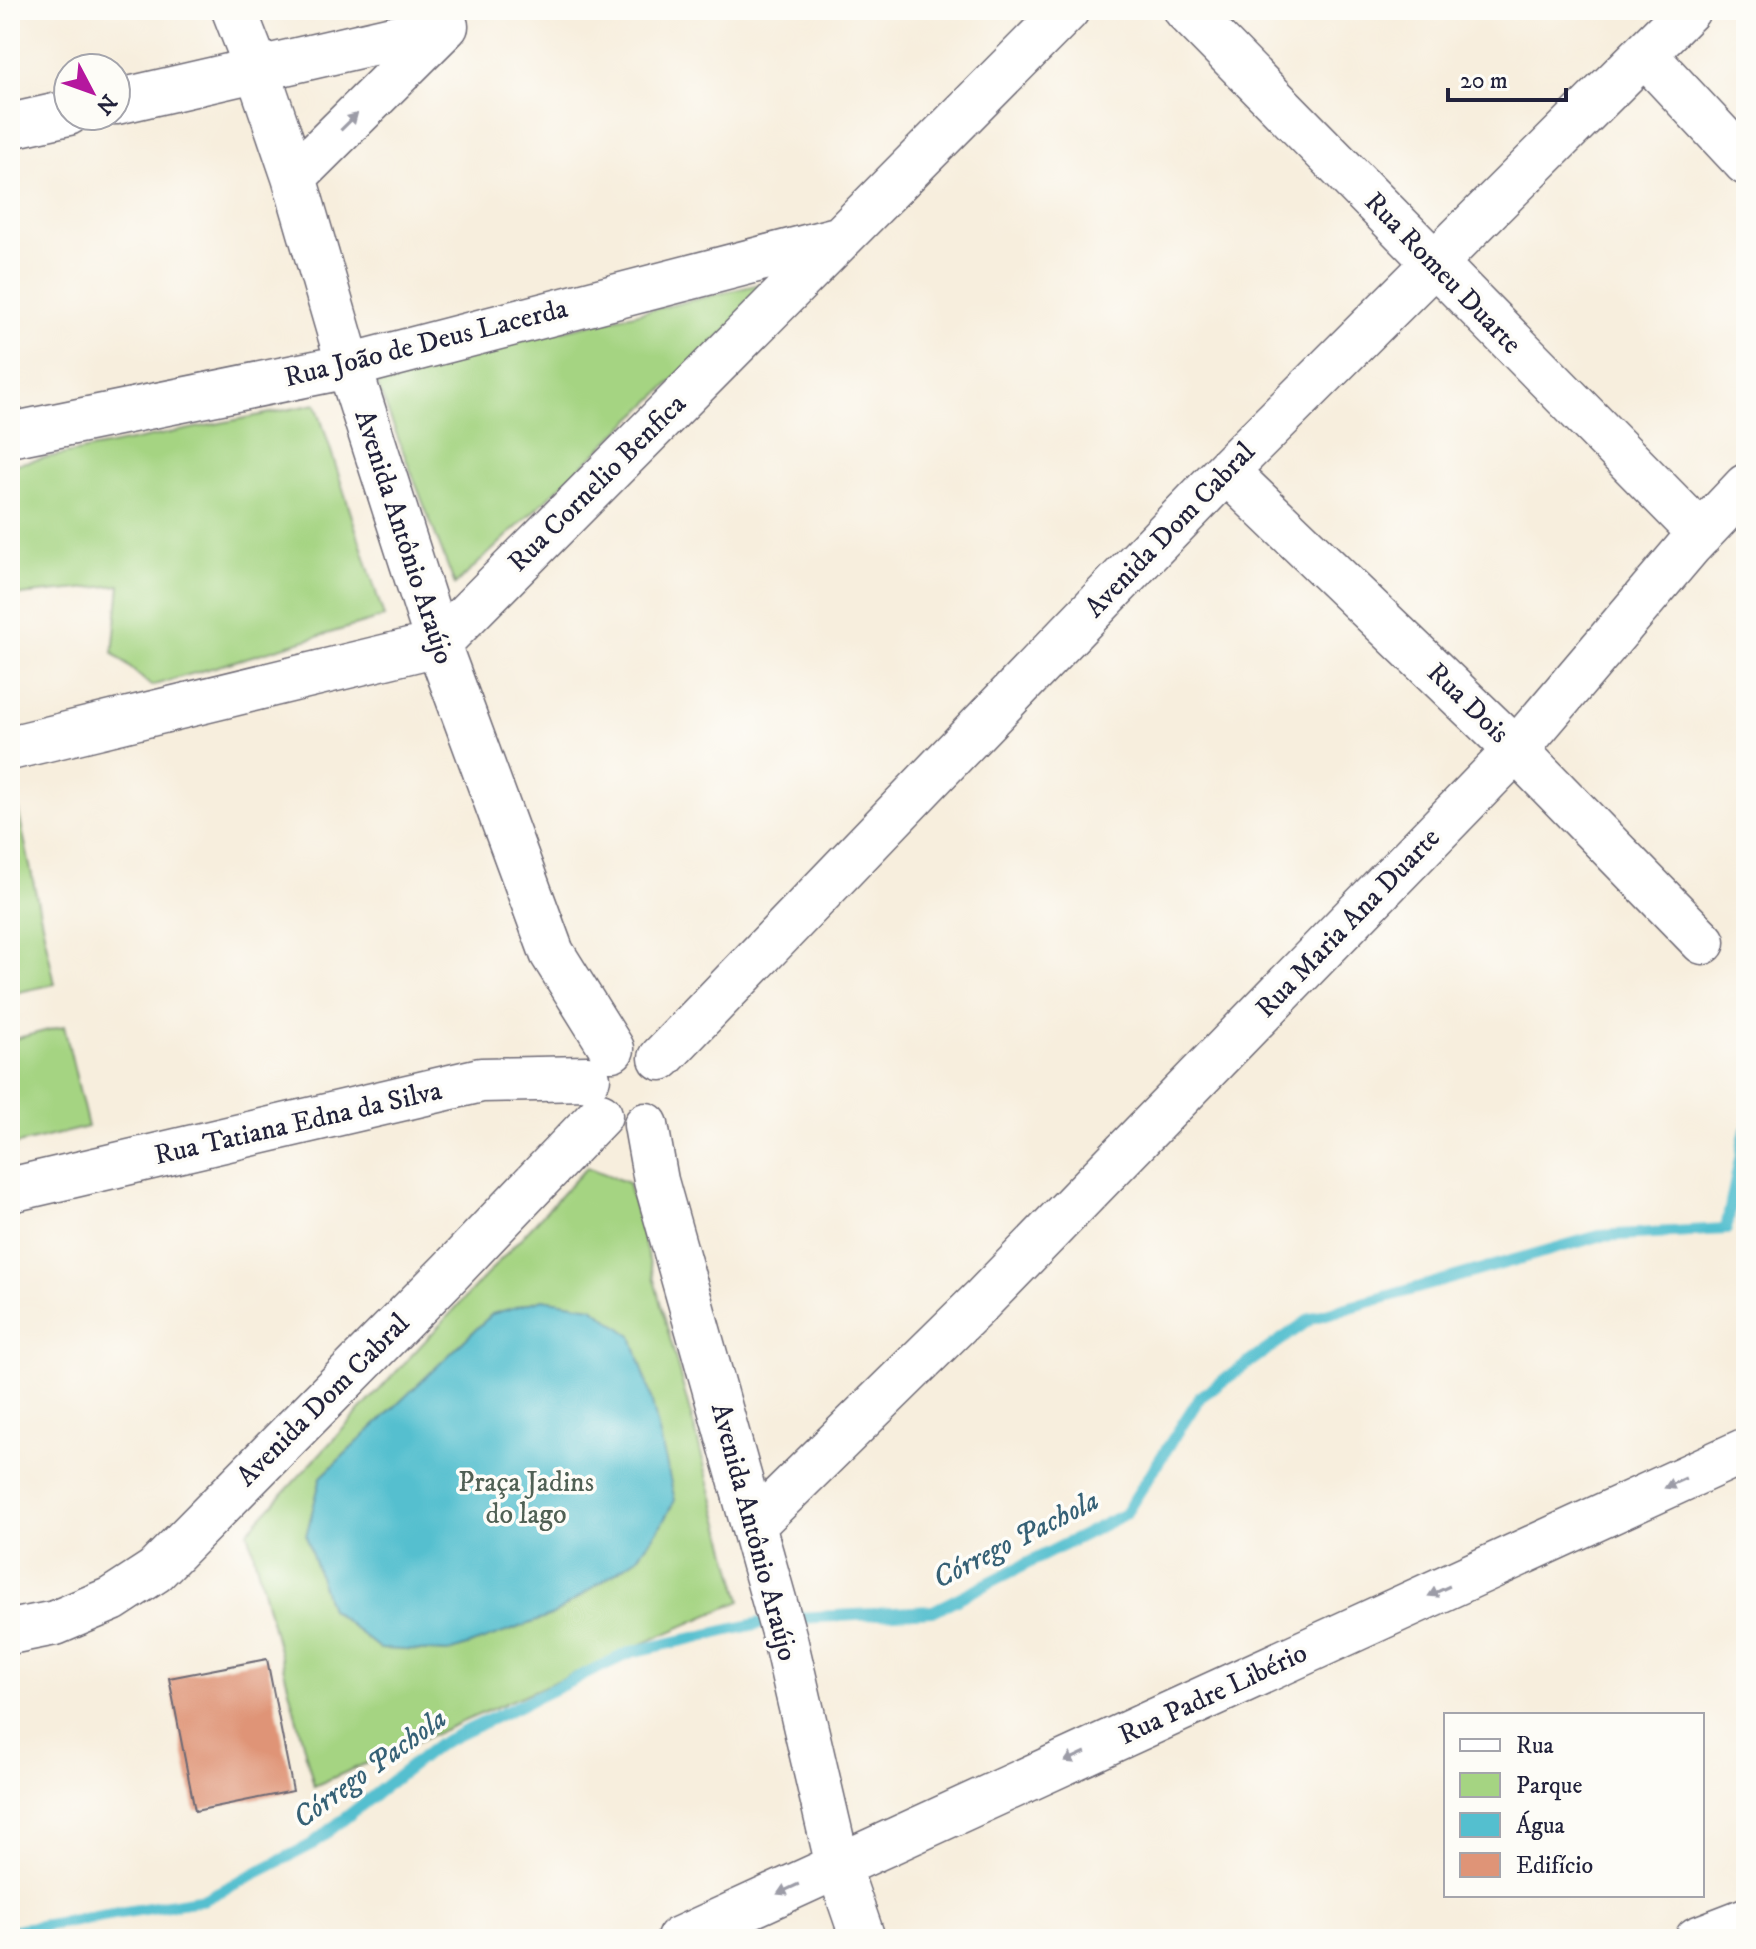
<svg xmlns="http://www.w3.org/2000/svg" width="1756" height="1949" viewBox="0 0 1756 1949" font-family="'IM FELL DW Pica',serif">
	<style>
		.green { fill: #a5d482; stroke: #647b5e; stroke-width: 2 }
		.water { fill: #54bfcf; stroke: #3b7085; stroke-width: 2 }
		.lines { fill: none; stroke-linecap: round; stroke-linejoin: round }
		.stream { stroke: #54bfcf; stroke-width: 12 }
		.building { fill: #df9477 }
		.minor-casing { stroke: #6d6974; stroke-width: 47 }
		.minor { stroke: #fff; stroke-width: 44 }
		.oneway { fill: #9c9ca7 }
		.labels { text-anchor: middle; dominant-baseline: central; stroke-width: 7; stroke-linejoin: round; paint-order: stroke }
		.street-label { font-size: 28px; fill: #22223b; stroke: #fdfcf7 }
		.park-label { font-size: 28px; fill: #506054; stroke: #fdfcf7 }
		.water-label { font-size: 30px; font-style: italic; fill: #366176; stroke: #fdfcf7 }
	</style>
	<rect width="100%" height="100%" fill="#fdfcf7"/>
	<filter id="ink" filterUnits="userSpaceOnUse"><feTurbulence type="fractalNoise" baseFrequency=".0125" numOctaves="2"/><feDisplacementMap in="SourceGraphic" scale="16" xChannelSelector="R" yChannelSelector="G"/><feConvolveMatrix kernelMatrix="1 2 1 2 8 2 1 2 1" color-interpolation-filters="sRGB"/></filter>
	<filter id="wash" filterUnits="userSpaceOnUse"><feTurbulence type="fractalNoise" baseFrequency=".006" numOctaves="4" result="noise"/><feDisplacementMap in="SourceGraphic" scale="32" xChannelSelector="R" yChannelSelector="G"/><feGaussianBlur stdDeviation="1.8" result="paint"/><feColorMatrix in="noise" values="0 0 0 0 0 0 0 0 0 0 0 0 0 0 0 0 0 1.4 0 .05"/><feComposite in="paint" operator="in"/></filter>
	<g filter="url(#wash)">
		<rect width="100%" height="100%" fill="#f7eedd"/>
		<path class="green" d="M781,279l-326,306 -81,-209z
			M316,404l68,213 -233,69 -38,-33 7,-68 -110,11v-131z
			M13,786l42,198 -45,10v-207z
			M64,1026l24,101 -78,19v-106z
			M587,1167l41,16 113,418 -427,185 -66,-255z"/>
		<path class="water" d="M543,1299l49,8 40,29 17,54 26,110 -16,29 -22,29 -86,58 -101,36 -70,-3 -50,-40 -24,-73 15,-59 171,-163z"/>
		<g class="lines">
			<path class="stream" d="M1746,591v8
				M10,1931l195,-32 106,-54 128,-101 192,-92 147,-33 155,-8 192,-97 75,-117 112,-79 287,-82 127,-7 20,-100"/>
		</g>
		<g id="blocks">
			<path class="building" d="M267,1659l26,132 -98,20 -26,-133z"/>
		</g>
	</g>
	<g filter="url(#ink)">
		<use href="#blocks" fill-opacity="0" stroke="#6d6974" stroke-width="2"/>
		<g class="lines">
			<g class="minor-casing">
				<path id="minor" d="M234,10l23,59 37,108 55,189 89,278 114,309 60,96
					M1186,10l515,524
					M1644,54l102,109
					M116,102l329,-76
					M10,126l58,-13
					M294,177l152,-151
					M10,435l339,-69 488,-127
					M1226,471l290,279 187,192
					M10,748l428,-104 629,-634
					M661,1058l565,-587 462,-461
					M646,1125l10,56 129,458 53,227 25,73
					M10,1190l471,-110 107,-2
					M753,1525l229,-225 534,-550 174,-205 56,-59
					M10,1632l45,-9 57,-24 43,-28 295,-299 150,-157
					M679,1939l1067,-489
					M1697,1939l49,-19"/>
			</g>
			<use href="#minor" class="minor"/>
		</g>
		<defs><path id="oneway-solid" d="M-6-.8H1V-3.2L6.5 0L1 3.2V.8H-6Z" transform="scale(2)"/></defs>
		<g class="oneway">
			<use href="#oneway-solid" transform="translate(349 122) rotate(-45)"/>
			<use href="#oneway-solid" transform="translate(1675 1483) rotate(155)"/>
			<use href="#oneway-solid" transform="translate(1439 1591) rotate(155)"/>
			<use href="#oneway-solid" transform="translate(1075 1757) rotate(155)"/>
			<use href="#oneway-solid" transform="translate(788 1889) rotate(155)"/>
		</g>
	</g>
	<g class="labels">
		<g class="street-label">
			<text transform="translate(1443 273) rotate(46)">Rua Romeu Duarte</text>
			<text transform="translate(426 343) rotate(-14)">Rua João de Deus Lacerda</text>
			<text transform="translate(597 483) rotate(-45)">Rua Cornelio Benfica</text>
			<text transform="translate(1170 530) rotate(-46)">Avenida Dom Cabral</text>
			<text transform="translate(404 537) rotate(72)">Avenida Antônio Araújo</text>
			<text transform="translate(1468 703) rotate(44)">Rua Dois</text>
			<text transform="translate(1348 923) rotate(-46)">Rua Maria Ana Duarte</text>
			<text transform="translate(298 1123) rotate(-13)">Rua Tatiana Edna da Silva</text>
			<text transform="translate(323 1400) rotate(-45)">Avenida Dom Cabral</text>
			<text transform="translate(754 1532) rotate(75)">Avenida Antônio Araújo</text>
			<text transform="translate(1213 1694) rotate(-25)">Rua Padre Libério</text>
		</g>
		<g class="park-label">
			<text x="526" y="1482">Praça Jadins<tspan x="526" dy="32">do lago</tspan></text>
		</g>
		<g class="water-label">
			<text transform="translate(1016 1540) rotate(-27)">Córrego Pachola</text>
			<text transform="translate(370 1769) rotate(-36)">Córrego Pachola</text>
		</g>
	</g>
	<rect width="1756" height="1949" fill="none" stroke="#fdfcf7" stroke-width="40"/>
	<rect x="1444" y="1713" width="260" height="184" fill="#fdfcf7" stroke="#a5a5ac" stroke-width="2"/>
	<rect x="1460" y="1739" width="40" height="12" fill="#ffffff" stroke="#a5a5ac" stroke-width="2"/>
	<text x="1516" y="1753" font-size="24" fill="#22223b">Rua</text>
	<rect x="1460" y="1773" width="40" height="24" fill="#a5d482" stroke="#a5a5ac" stroke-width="2"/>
	<text x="1516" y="1793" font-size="24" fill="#22223b">Parque</text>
	<rect x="1460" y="1813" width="40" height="24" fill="#54bfcf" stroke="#a5a5ac" stroke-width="2"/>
	<text x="1516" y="1833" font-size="24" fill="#22223b">Água</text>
	<rect x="1460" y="1853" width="40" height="24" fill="#df9477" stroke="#a5a5ac" stroke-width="2"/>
	<text x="1516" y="1873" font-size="24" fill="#22223b">Edifício</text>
	<g transform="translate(92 92) rotate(131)"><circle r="38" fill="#fdfcf7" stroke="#a5a5ac" stroke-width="2"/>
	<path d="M0-6L14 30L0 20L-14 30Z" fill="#b5179e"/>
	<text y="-12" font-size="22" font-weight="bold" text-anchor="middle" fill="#22223b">N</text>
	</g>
	<path d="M1448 88v12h118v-12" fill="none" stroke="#22223b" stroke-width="4"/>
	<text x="1460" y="88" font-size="24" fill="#22223b" stroke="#fdfcf7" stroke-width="6" paint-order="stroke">20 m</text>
</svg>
